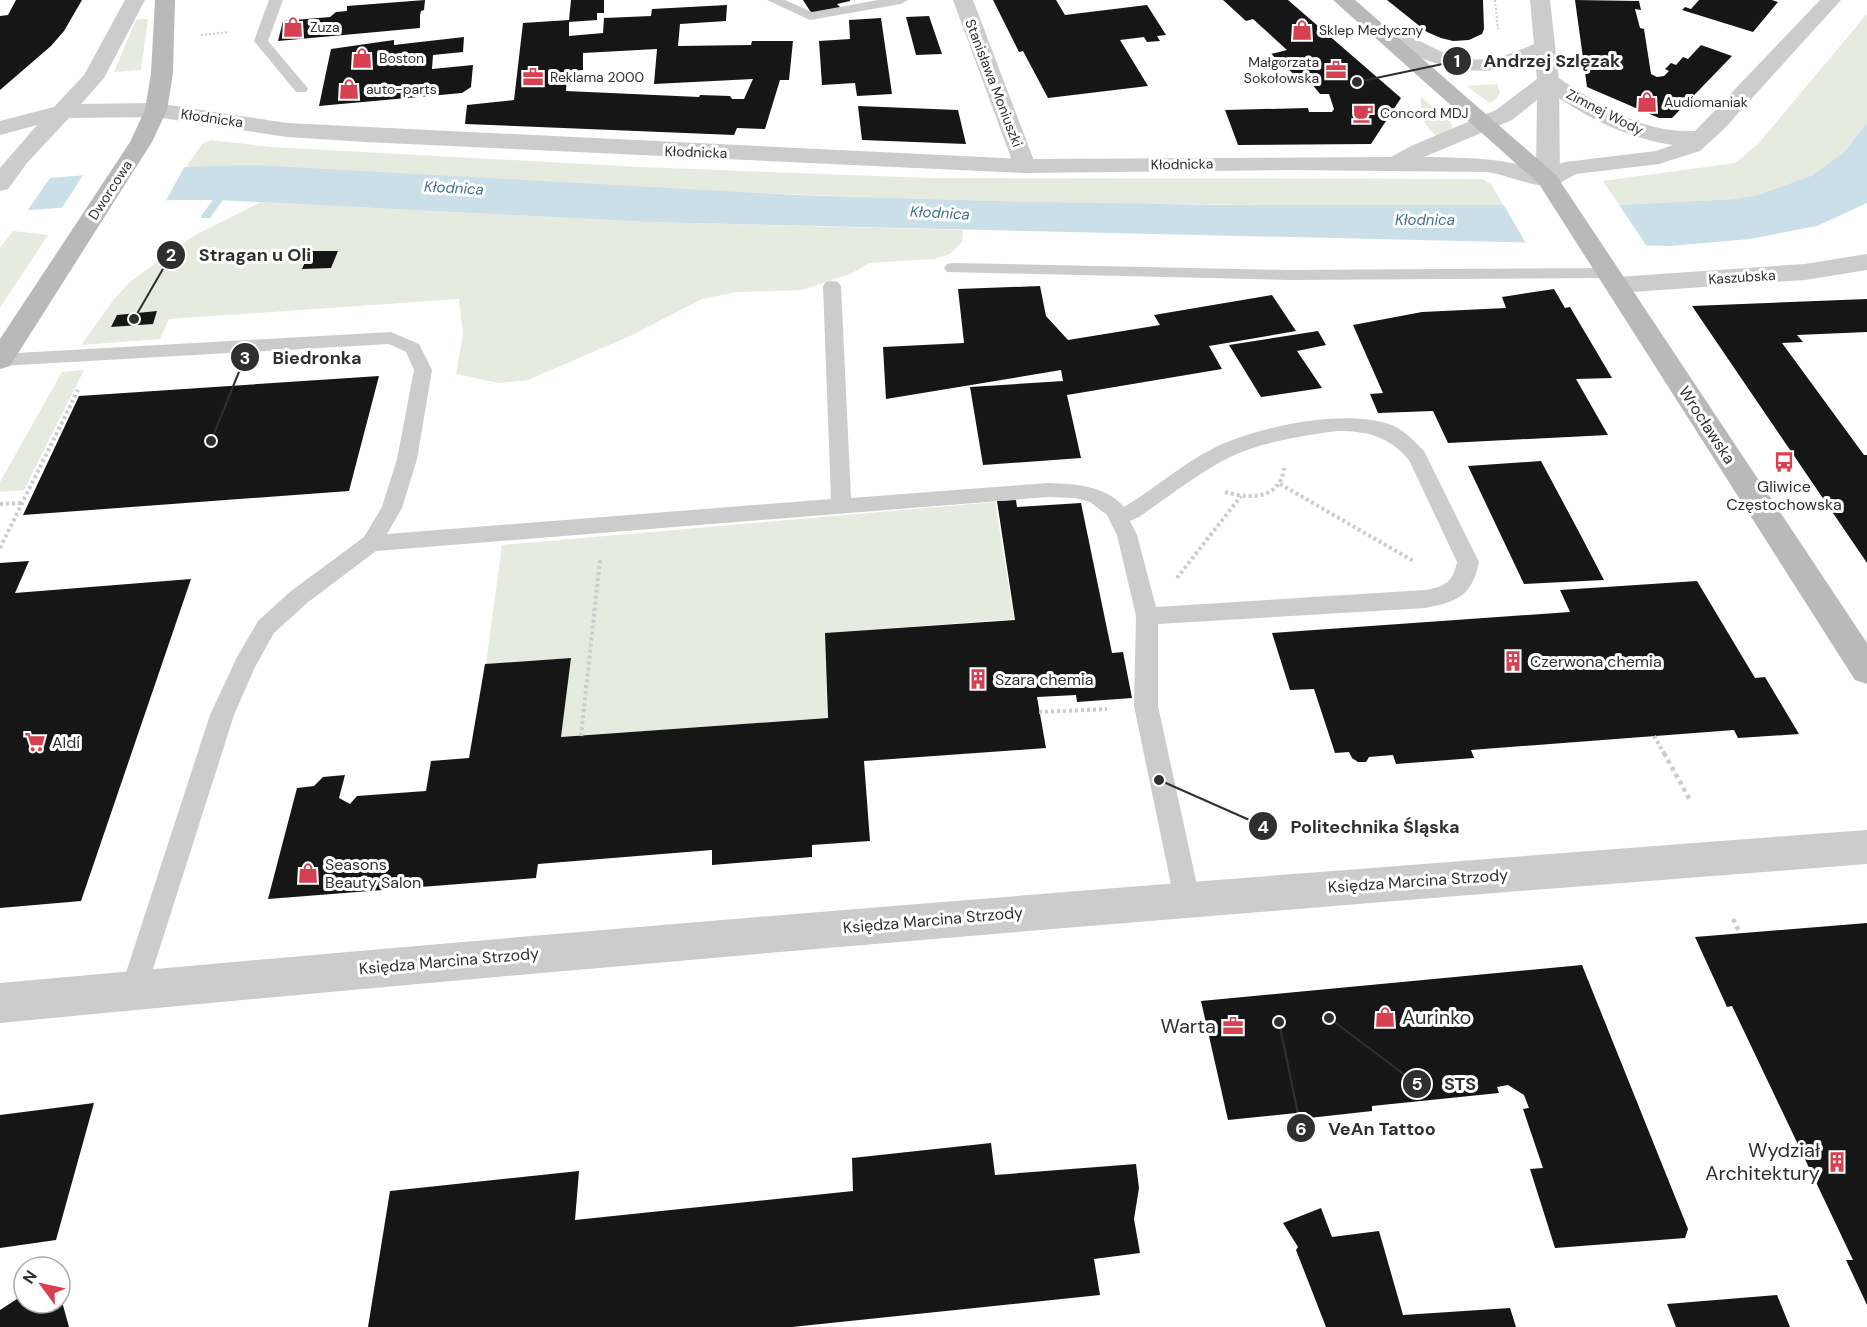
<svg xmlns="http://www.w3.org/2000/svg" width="1867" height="1327" viewBox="0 0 1867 1327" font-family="'DM Sans',sans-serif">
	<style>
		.green { fill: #e5ebde }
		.water { fill: #cbdfe9 }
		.pier { fill: #fff }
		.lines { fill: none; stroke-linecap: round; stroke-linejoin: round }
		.stream { fill: #cbdfe9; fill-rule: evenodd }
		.building { fill: #161616; fill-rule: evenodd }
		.path-far2 { stroke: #ccc; stroke-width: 2; stroke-dasharray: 2 2; stroke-linecap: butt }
		.path-far1 { stroke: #ccc; stroke-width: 4; stroke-dasharray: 3 3; stroke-linecap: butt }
		.path { stroke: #ccc; stroke-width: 4.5; stroke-dasharray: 4 4; stroke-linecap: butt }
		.service { fill: #ccc; fill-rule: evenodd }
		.minor { fill: #ccc; fill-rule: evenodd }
		.tertiary { fill: #ccc; fill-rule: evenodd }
		.secondary { fill: #b9b9b9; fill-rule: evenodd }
		.labels { text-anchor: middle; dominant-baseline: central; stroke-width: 6; stroke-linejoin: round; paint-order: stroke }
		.far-poi-label { font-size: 14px; fill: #2f2f2f; stroke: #fff; text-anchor: start }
		.far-street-label { font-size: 14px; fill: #2f2f2f; stroke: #fff }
		.far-water-label { font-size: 15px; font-style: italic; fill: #43718a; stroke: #fff }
		.street-label { font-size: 16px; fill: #2f2f2f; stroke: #fff }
		.poi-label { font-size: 16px; fill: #2f2f2f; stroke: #fff; text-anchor: start }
		.near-poi-label { font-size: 20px; fill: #2f2f2f; stroke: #fff; text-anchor: end }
		.leader { fill: none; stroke: #2f2f2f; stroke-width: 2 }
		.callout-dot { fill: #2f2f2f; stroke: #fff; stroke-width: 2 }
		.mark-label { font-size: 18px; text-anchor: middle; font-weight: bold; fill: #fff }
		.callout-label { font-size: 18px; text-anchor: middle; font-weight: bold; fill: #2f2f2f; stroke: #fff; stroke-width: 6; stroke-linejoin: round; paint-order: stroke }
	</style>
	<rect width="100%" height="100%" fill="#fff"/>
	<path class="green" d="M1867,14v109l-23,29 -31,23 -55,20 -23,4 -116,6 -16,-24 132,-18 23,-19z
		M148,19l-7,51 -27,2 22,-52z
		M1497,84l3,9 -5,7 -6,3 -22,-17z
		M1421,97l30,25 1,6 -15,8c-17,-14 -16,-21 -16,-39z
		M211,140l59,7 370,20 289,11 553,1 10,6 11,20c-170,0 -340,1 -509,-4 -270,-7 -539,-23 -808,-34l16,-23z
		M261,202l386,20 316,8 -1,12 -12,12 -16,5 -64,4 -20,11 -48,16 -65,2 -35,7 -72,37 -102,44 -29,3 -43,-9 7,-40 -4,-35 -290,20 -9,20 -79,6 34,-47 16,-17 64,-46z
		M13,231l35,4 -48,73v-60z
		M84,370l-60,120 -24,2v-10l62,-110z
		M995,502l19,117 -188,14 1,85 -266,19 10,-79 -85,6 16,-119z"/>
	<path class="water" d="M1867,123v80l-50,23 -67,13 -80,7 -1023,-24 -429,-22h-45l-173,12v-30l186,-15 68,-2 543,30 198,6 223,4h401l116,-6 23,-4 55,-20 31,-23z"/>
	<path class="pier" d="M186,164l-22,40 -104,7 25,-39z
		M52,175l-27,39 -25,1v-36z
		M1502,202h115l31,46 -121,-3z"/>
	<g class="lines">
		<path class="stream" d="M224,179l5,3 -6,18 -13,18h-8l-1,-2 12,-16 6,-18z"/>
	</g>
	<path class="building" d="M16,0h66l-18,31 -13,15 -51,44v-74l8,-1z
		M425,0l-1,10 -3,1 -1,4v13l-142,13 5,-20 47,-4 6,-5 11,-1v-5z
		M571,0h33v13h-7v7l-28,2v14l34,-3 1,-15 47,-2 1,-7 75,-4 -1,16 -46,3 -2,22 73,-1 1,-4h41l-4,39h-9l-15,49 -28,-1 -3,7 -269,-11 2,-19 47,-5 9,-77 46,-3zM657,49l-3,35 99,-5 -9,20h-12l-2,-3 -30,-1 -1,2 -133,-6 1,-20 16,-1v-17z
		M803,0h47v1l-13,3 4,4 -29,6z
		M993,0h63l9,15 82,-10 19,30 -9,1 3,5 -13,1 -3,-5 -24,3 28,46 -100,12 -25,-47 -4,1z
		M1223,0h65l113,98 -30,46 -133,1 -13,-35 83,-2 1,4h23l2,-3 -5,-15h-9l-9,-11 -6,1 -34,-30 16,-4 -34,-31 -7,2z
		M1387,0h96l1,29 -2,5 -13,6 -16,1 -12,-3 -14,-6z
		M1575,0l64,1 2,9 -6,-1 5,19 4,1 7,45 6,3 7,-1 5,-5 -4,-2 6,-6 5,2 7,-8 5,2 13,-14 31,11 -60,62h-13l-72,-31z
		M1699,0h73l6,2 -25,30 -71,-22 3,-3 6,2z
		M929,16l13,38 -26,1 -10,-38z
		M881,18l11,76 -35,2 -2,-13 -33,2 -3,-44 31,-2 -1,-19z
		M464,37l-1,15 -30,3 -1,14 41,-4 -2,22 -9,6 -143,13 12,-57 63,-9v5z
		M858,106l100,4 8,34 -104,-4z
		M310,251h28l-7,17 -29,1z
		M1040,286l6,30 22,24 92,-15 -6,-10 118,-20 24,36 -87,15 13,23 -155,26 14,63 -98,7 -13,-78 93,-6 -2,-11 -175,29 -3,-52 81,-4 -6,-54z
		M1554,289l11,19 5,-1 42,71 -36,1 32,56 -160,8 -15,-32 -55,2 -8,-19 13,-1 -30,-68 69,-13 84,-4 -4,-11z
		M1867,299v33l-70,3 6,7 -21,1 82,112h3v108l-175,-257z
		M157,311l-4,13 -42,3 6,-12z
		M1318,331l8,14 -29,6 25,37 -61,9 -32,-52z
		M379,376l-30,115 -326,24 56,-119z
		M1541,461l38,71 25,48 -80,4 -56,-118z
		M1016,500l1,7 64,-4 31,150 11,-1 9,46 -55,4 -1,-7 -39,2 9,51 -182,13 6,80 -58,4v12l-100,8v-15l-174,14 -2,14 -268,21 29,-111 17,-2 9,-9 22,-2 -6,23 11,6 7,-8 69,-5 5,-30 38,-3 16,-94 86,-6 -10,79 267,-19 -3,-85 190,-13 -18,-119z
		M29,561l-14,32 176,-14 -110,322 -81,7v-345z
		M1697,581l58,97 10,-1 34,57 -61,4 -4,-8 -263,20 3,8 -78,6 -3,-9 -24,2 -3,5h-8l-6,-4 -3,-6 -14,1 -21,-64 -24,1 -18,-57 298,-21 -10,-22z
		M1867,923v382l-21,-45h7l-121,-254 -5,1 -32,-70z
		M1582,965l106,264 -3,9 -130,10 -25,-79 13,-1 -20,-59 6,-1 -5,-13 -16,-10 -11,2 2,6 -127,13v5l-63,7 -3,-6 -78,8 -27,-119z
		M94,1103l-38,137 -56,8v-133z
		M991,1143l4,32 141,-11 3,24 -5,31 6,34 -46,6 6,36 -308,32h-424l22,-136 189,-20 -4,49 278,-29 -1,-33z
		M1321,1208l11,29 47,-6 24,84 107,-7 6,19h-190l-30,-77 2,-3 -15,-24z
		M1777,1295l13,32h-114l-9,-23z
		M20,1297l3,8 37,-2 1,-5 8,29h-69v-17z"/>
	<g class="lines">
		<path class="path-far2" d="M1495,0l3,29
			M201,35l28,-3"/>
		<path class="path-far1" d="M1280,484l135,78
			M1225,492c25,7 55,8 59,-24
			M0,504l23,-1
			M0,548l78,-158
			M1177,578l64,-82
			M1039,712l68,-3
			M581,736l19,-176
			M1654,736l11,19"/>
		<path class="path" d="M1664,753l27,49
			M1733,919l7,14"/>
		<path class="service" d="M269,0h14l-15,41 38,45 2,3 -2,3h-10l-42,-51z
			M767,0h18l27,12 66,-12h30l-7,4 -91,16z
			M953,263l335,7 321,-2 6,1 3,4 -3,4 -6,1 -321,2 -341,-8 -3,-4 3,-4z
			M832,281l6,1 3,4 10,212 197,-15c27,1 57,2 76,24 30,-18 57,-42 88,-58 43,-22 139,-43 184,-22 11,6 19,15 28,24l55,111c-7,34 -22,40 -54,46l-267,16v82l42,193 -4,9 -9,3 -9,-3 -4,-9 -40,-193 2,-90 -19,-81 -10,-20 -17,-13 -15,-4 -27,-1 -672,54 -69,52 -33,30 -19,34 -21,48 -88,276 -3,9 -10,4 -10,-4 -3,-9 90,-276 27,-58 21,-36 33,-30 73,-54 18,-30 15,-48 17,-89 -8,-18 -17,-8 -389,22v-12l391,-22 28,12 13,26 -15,89 -15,49 -15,26 444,-35 -8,-213 3,-4zM1336,431c32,0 52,5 73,29l48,102c-4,20 -12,25 -32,28l-269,17 -19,-72 -7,-14 9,-4c29,-20 58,-43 89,-59 33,-16 73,-22 108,-27z"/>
		<path class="minor" d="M125,0h20l-41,78 -23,26 75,-1 8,2 3,5 -3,5 -8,2 -87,1 -42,45 -19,26 -8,2v-23l37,-43 -37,10v-14l54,-14 30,-32z
			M953,0h20l63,166 -3,5 -8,2 -8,-2 -3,-5z
			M1820,0h21l-117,129 -24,22 -41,13 -83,10 -20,11 -8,2 -8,-2 -4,-5 17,-14 12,-4 91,-11 17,-6c-50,-7 -91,-31 -133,-59l-3,-5 3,-5 8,-1 8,1c43,29 85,57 139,55z
			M1867,254v16l-62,10 -188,13 -9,-2 -4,-6 4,-6 9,-2 188,-13z"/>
		<path class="tertiary" d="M1530,0h20l9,81 1,99 -4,5c-19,5 -49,-11 -70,-13l-199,-2 -262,3 -660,-31 -78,-5 -131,-20 -8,-2 -3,-5 3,-5 8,-2 131,20 738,36 366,-2 20,-11 85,-36 41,-31 -2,-20c-62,25 -102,6 -158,-21l-3,-4 3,-4c21,-6 60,24 84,28 26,5 50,-4 73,-14zM1537,100l-1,69c-39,-12 -72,-11 -112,-12l88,-37z
			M1867,830v34c-623,48 -1245,99 -1867,159v-40c622,-57 1244,-106 1867,-153z"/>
		<path class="secondary" d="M155,0h20l-2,73 -6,37 -15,32 -142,224 -10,3v-30l130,-197 15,-32 6,-37z
			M1333,0h22l201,175 311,468v41l-12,-4 -316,-496z"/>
	</g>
	<defs>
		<g id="shop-bare" transform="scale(1.62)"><path d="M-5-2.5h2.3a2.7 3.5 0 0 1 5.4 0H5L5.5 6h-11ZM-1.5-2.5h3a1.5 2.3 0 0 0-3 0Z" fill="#d64051" stroke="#fff" stroke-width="2.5" paint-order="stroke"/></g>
		<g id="office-bare" transform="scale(1.62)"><path d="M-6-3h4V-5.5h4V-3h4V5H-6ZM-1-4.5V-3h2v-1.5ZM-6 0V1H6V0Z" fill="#d64051" stroke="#fff" stroke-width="2.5" paint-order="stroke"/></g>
		<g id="cafe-bare" transform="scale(1.62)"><path d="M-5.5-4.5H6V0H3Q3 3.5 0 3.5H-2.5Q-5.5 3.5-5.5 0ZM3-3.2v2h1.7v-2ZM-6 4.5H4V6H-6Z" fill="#d64051" stroke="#fff" stroke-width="2.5" paint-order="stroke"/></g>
		<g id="bus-bare" transform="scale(1.62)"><path d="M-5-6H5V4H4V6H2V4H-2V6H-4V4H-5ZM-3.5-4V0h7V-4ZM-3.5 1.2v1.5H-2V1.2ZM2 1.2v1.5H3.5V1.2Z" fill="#d64051" stroke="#fff" stroke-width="2.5" paint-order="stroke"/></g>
		<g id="building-bare" transform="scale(1.62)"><path d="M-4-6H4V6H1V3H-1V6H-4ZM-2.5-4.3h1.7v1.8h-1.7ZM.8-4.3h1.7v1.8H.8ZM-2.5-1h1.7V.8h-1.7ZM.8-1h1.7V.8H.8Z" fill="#d64051" stroke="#fff" stroke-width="2.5" paint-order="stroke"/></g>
		<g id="supermarket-bare" transform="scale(1.62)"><path d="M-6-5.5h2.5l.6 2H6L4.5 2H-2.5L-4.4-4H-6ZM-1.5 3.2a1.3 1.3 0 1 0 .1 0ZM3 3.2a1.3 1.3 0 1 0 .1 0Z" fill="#d64051" stroke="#fff" stroke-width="2.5" paint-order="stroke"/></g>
	</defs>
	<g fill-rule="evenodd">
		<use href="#shop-bare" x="293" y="27"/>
		<use href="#shop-bare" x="1302" y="30"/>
		<use href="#shop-bare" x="362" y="58"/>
		<use href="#office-bare" x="1336" y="70"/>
		<use href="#office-bare" x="533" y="77"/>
		<use href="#shop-bare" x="349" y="89"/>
		<use href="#shop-bare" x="1647" y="102"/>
		<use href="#cafe-bare" x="1363" y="113"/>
		<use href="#bus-bare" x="1784" y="462"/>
		<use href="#building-bare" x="1513" y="661"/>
		<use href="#building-bare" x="978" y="679"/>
		<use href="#supermarket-bare" x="35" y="742"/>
		<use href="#shop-bare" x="308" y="873"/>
		<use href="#shop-bare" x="1385" y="1017"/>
		<use href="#office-bare" x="1233" y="1026"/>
		<use href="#building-bare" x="1837" y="1162"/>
	</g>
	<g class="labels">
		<g class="far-poi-label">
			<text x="310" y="27">Zuza</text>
			<text x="1319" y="30">Sklep Medyczny</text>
			<text x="379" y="58">Boston</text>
			<text x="1319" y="62" text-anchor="end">Małgorzata<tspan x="1319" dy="16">Sokołowska</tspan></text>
			<text x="550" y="77">Reklama 2000</text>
			<text x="366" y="89">auto-parts</text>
			<text x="1664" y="102">Audiomaniak</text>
			<text x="1380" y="113">Concord MDJ</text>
		</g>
		<g class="far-street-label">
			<text transform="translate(994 83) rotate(69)">Stanisława Moniuszki</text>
			<text transform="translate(1605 112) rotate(27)">Zimnej Wody</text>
			<text transform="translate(212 118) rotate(8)">Kłodnicka</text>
			<text transform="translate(696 152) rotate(2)">Kłodnicka</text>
			<text transform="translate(1182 164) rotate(-1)">Kłodnicka</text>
			<text transform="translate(110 190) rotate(-57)">Dworcowa</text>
			<text transform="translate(1742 277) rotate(-4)">Kaszubska</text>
		</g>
		<g class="far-water-label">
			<text transform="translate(454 188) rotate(3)">Kłodnica</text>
			<text transform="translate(940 213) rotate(3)">Kłodnica</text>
			<text x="1425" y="220">Kłodnica</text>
		</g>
		<g class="street-label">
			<text transform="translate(1707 425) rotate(57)">Wrocławska</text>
			<text transform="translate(1418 881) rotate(-4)">Księdza Marcina Strzody</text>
			<text transform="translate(933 920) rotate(-5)">Księdza Marcina Strzody</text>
			<text transform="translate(449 961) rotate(-5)">Księdza Marcina Strzody</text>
		</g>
		<g class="poi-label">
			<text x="1784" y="486" text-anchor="middle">Gliwice<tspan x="1784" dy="18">Częstochowska</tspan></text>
			<text x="1530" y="661">Czerwona chemia</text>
			<text x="995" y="679">Szara chemia</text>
			<text x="52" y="742">Aldi</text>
			<text x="325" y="864">Seasons<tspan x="325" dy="18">Beauty Salon</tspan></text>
		</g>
		<g class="near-poi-label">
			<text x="1402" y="1017" text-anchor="start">Aurinko</text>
			<text x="1216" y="1026">Warta</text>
			<text x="1820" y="1150">Wydział<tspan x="1820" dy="23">Architektury</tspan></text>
		</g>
	</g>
	<path class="leader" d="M1357 82L1457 61M134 319L171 255M211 441L245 357M1159 780L1263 826M1329 1018L1417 1084M1279 1022L1301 1128"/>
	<g class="callout-dot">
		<circle cx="1357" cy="82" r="6"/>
		<circle cx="134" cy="319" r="6"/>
		<circle cx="211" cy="441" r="6"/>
		<circle cx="1159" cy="780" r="6"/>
		<circle cx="1329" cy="1018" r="6"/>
		<circle cx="1279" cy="1022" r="6"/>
		<circle cx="1457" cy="61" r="15"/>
		<circle cx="171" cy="255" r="15"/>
		<circle cx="245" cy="357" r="15"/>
		<circle cx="1263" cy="826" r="15"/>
		<circle cx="1417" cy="1084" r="15"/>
		<circle cx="1301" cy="1128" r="15"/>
	</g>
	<g class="mark-label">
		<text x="1457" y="67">1</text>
		<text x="171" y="261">2</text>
		<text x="245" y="364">3</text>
		<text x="1263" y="833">4</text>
		<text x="1417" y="1090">5</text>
		<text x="1301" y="1135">6</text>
	</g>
	<g class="callout-label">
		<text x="1552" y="67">Andrzej Szlęzak</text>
		<text x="255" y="261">Stragan u Oli</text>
		<text x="317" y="364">Biedronka</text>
		<text x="1375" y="833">Politechnika Śląska</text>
		<text x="1460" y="1090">STS</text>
		<text x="1382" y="1135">VeAn Tattoo</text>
	</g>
	<g transform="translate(42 1285) rotate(303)"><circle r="28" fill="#ffffff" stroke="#acacac" stroke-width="1.5"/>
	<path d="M0-4.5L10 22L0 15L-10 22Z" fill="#d64051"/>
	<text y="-9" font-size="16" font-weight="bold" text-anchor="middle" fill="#2f2f2f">N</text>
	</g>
</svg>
